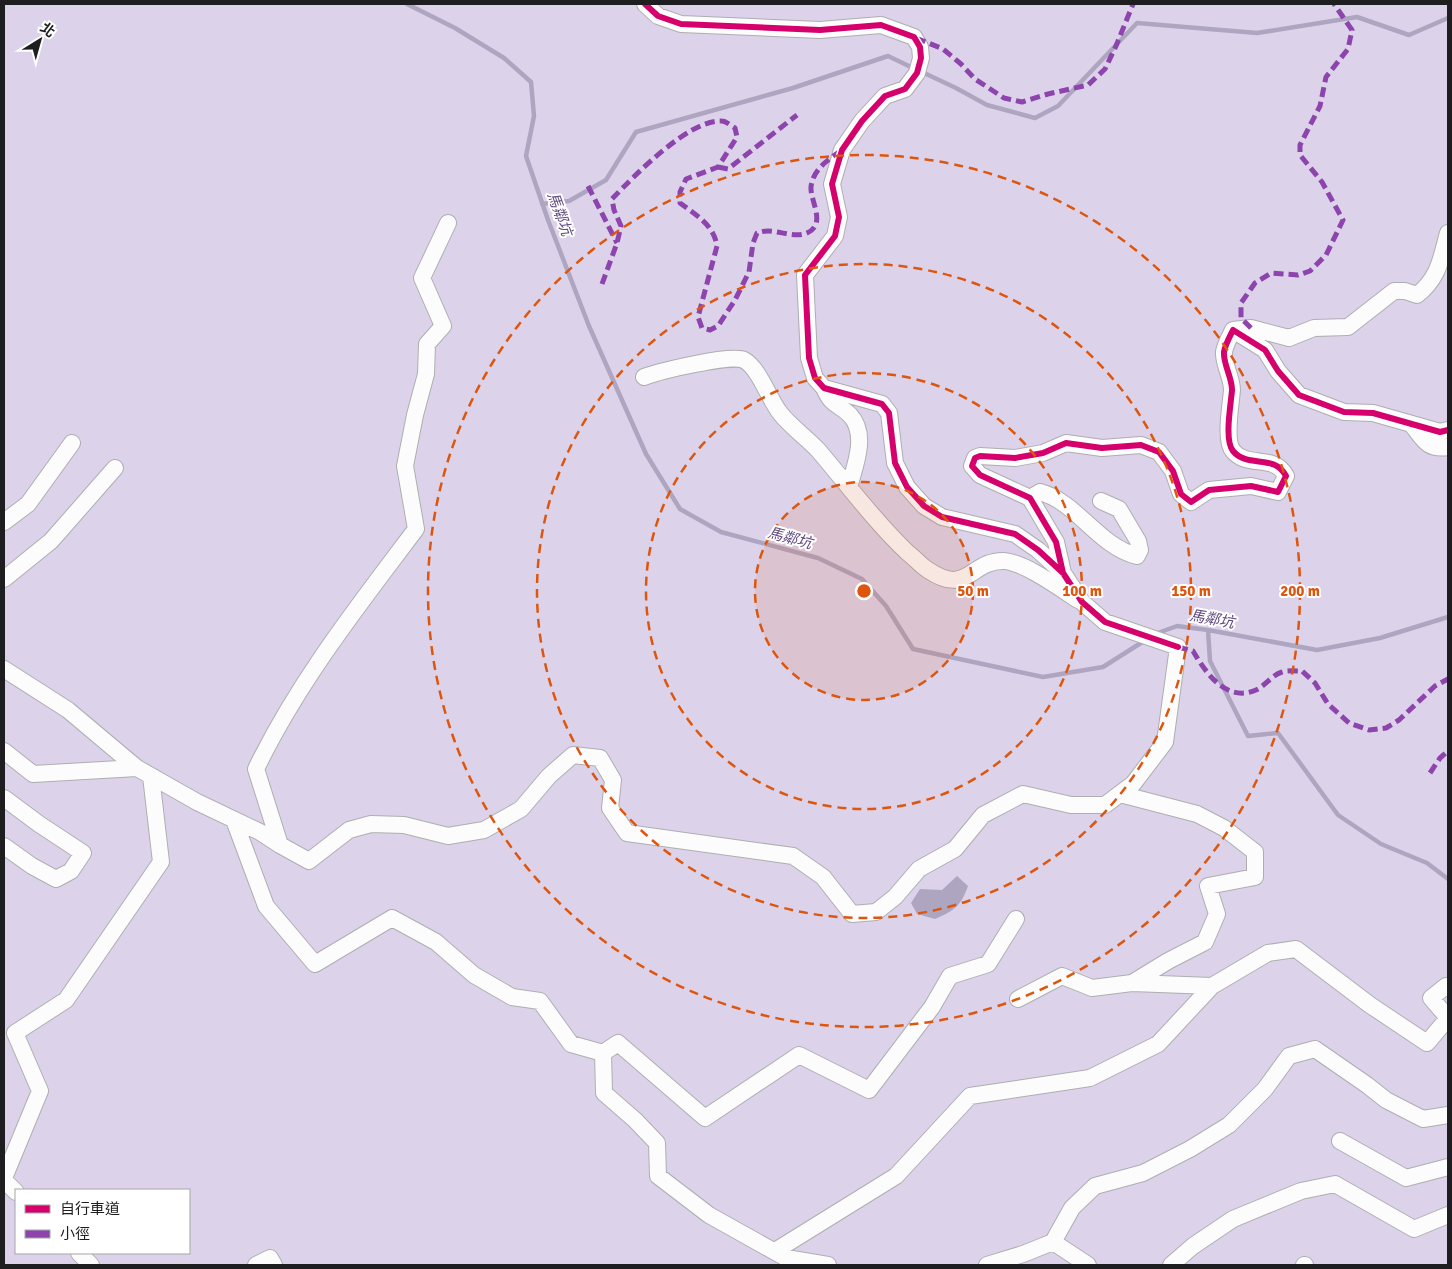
<svg xmlns="http://www.w3.org/2000/svg" width="1452" height="1269" viewBox="0 0 1452 1269" font-family="Signika,'Noto Sans TC',sans-serif">
	<style>
		.green { fill: #dcd3eb; fill-rule: evenodd }
		.water { fill: #aea5c1 }
		.lines { fill: none; stroke-linecap: round; stroke-linejoin: round }
		.stream { stroke: #aea5c1; stroke-width: 4.5 }
		.minor-casing { stroke: #aeaeb0; stroke-width: 18 }
		.minor { stroke: #fcfcfd; stroke-width: 16 }
		.quiet { stroke: #8e44ad; stroke-width: 5; stroke-dasharray: 10 5; stroke-linecap: butt }
		.cycleway-casing { stroke: #fff; stroke-width: 9 }
		.cycleway { stroke: #d6006c; stroke-width: 6 }
		.ring { fill: none; stroke: #de560d; stroke-width: 2.5; stroke-dasharray: 9 6 }
		.labels { text-anchor: middle; dominant-baseline: central; stroke-width: 4; stroke-linejoin: round; paint-order: stroke }
		.water-label { font-size: 15px; font-style: italic; fill: #604b80; stroke: #fff }
		.centre { fill: #de560d; stroke: #fff; stroke-width: 2.5 }
		.ring-label { font-size: 15px; text-anchor: middle; font-weight: bold; fill: #de560d; stroke: #fff; stroke-width: 4; stroke-linejoin: round; paint-order: stroke }
	</style>
	<rect width="100%" height="100%" fill="#eceaef"/>
	<path class="green" d="M4,4h1444v1261h-1444zM16,1190h173v63h-173z"/>
	<path class="water" d="M957,876l11,10c-7,20 -14,25 -33,33l-18,-5 -6,-11 9,-14 22,1z"/>
	<g class="lines">
		<path class="stream" d="M407,4l48,24 49,30 27,24 3,34 -8,40 22,64 41,106 57,128 34,55 41,23 97,26 44,21 24,27 27,43 130,28 60,-10 41,-26
			M922,72l34,16 31,17 48,13 23,-12 79,-83 120,10 100,-16 52,18 39,-17
			M542,204l27,-3 37,-21 30,-48 157,-44 95,-32 27,13
			M1208,630l2,31 38,75 30,-3 60,82 43,29 46,19 21,16
			M1155,634l22,-8 31,4 109,20 63,-12 68,-21"/>
		<g class="minor-casing">
			<path id="minor" d="M1233,330l18,-2 38,10 25,-10 34,-1 46,-36h11l12,4c22,-17 24,-37 31,-62
				M644,377c16,-6 87,-23 100,-17 15,8 25,39 36,53 11,14 26,24 38,37 30,35 57,72 90,103 7,5 13,13 20,17 40,27 42,-10 76,-9 20,1 57,28 74,39
				M824,388c8,19 14,15 26,27 18,19 5,51 -1,72
				M1412,425c12,15 15,25 36,22
				M1030,498l10,-6c37,10 58,54 97,64l3,-6 -2,-9 -19,-32 -18,-8
				M4,522l24,-18 44,-61
				M1063,573l-7,-31 -26,-44 -50,-23 -8,-9 3,-8 5,-2 35,2 28,-5 23,-10 36,5 39,-3 18,7 14,19 8,23 10,8 18,-12 42,-4 27,6 8,-16c-12,-23 -38,-7 -53,-25 -9,-11 -2,-47 -1,-61 0,-13 -9,-26 -8,-38 1,-7 6,-16 9,-22l32,20 13,21 21,24 45,17 29,1 67,19 8,-2
				M4,579l47,-38 64,-73
				M4,669l64,41 69,58 60,34 63,30 20,13 29,16 40,-31 22,-6 33,1 44,11 36,-6 37,-21 28,-33 24,-21 27,3 13,22 -3,28 17,25 166,23 30,21 29,37 24,-2 19,-15 24,-28 36,-20 28,-34 40,-21 48,11h34l28,-21 32,-42 13,-95 -73,-25 -23,-20 -19,-29 -25,-23 -23,-16 -73,-17 -18,-11 -17,-19 -12,-24 -6,-50 -7,-9 -58,-16 -9,-10 -6,-20 -4,-83 30,-39 4,-19 -7,-33 10,-34 20,-29 23,-25 20,-7 12,-16 4,-15 -1,-11 -6,-10 -33,-12 -61,5 -139,-6 -23,-8 -13,-12
				M4,751l29,23 104,-6
				M1120,794l77,20 27,14 31,24v25l-47,9 9,28 -12,28 -37,19 -36,22
				M4,798l35,26 44,29 -12,18 -15,8 -24,-13 -28,-20
				M234,820l32,86 49,58 77,-46 44,24 38,33 38,22 28,4 31,43 32,9 1,40 31,27 22,23 1,33 51,39 77,43 42,7
				M280,845l-24,-76c42,-87 102,-163 160,-240l-11,-63 10,-51 11,-41 1,-30 16,-18 -21,-48 26,-55
				M1018,999l44,-23 30,12 40,-5 80,3
				M603,1053l15,-10 87,75 94,-63 70,35 63,-83 18,-31 38,-12 28,-45
				M1340,1141l66,37 42,-11
				M4,1178l36,-87 -25,-58 51,-33 95,-138 -10,-86
				M4,1180l12,12
				M1053,1242l19,-34 23,-22 48,-13 47,-24 39,-24 36,-36 24,-33 26,-7 52,36 19,15 37,19 25,-4
				M775,1251l121,-75 74,-80 120,-18 68,-34 54,-58 56,-33 28,-4 74,56 57,38 21,-25 -17,-20 15,-12 2,2
				M79,1253l12,12
				M256,1265l14,-7 4,7
				M987,1265l36,-11 30,-12 35,23
				M1171,1265l22,-19 40,-27 68,-28 34,-7 79,45 34,-14
				M1304,1265h1"/>
		</g>
		<use href="#minor" class="minor"/>
		<path class="quiet" d="M916,38l27,11 18,15 14,15 29,19 18,4 26,-8 40,-9 17,-16 11,-23 17,-42
			M718,167l10,2 69,-54
			M588,186l29,57
			M602,284l15,-41 4,-17 -7,-16 -2,-11c22,-23 77,-80 110,-78 4,0 9,5 13,7l2,9 -19,30 -32,12 -6,13v11c16,12 34,22 37,43l-19,71 4,11 8,2 8,-4 17,-26 14,-28 4,-29 4,-10c3,-1 7,-2 11,-2 12,0 27,7 39,2 20,-9 3,-32 4,-46 2,-18 18,-28 31,-37
			M1251,328l-10,-10v-15l14,-20 16,-10 27,2 12,-4 16,-16 17,-35 -21,-38 -22,-27v-10l20,-39 6,-29 22,-28 4,-19 -18,-26
			M1178,647l15,4c13,22 33,52 63,39 9,-4 16,-15 26,-18 5,-2 14,-1 20,-1l13,12 13,21 21,19 20,7 17,-2 13,-8 36,-34 13,-7
			M1430,773l10,-15 8,-7"/>
		<g class="cycleway-casing">
			<path id="cycleway" d="M645,4l13,12 23,8 139,6 61,-5 33,12 6,10 1,11 -4,15 -12,16 -20,7 -23,25 -20,29 -10,34 7,33 -4,19 -30,39 4,83 6,20 9,10 58,16 7,9 6,50 12,24 17,19 18,11 73,17 23,16 25,23 19,29 23,20 73,25
				M1063,573l-7,-31 -26,-44 -50,-23 -8,-9 3,-8 5,-2 35,2 28,-5 23,-10 36,5 39,-3 18,7 14,19 8,23 10,8 18,-12 42,-4 27,6 8,-16c-12,-23 -38,-7 -53,-25 -9,-11 -2,-47 -1,-61 0,-13 -9,-26 -8,-38 1,-7 6,-16 9,-22l32,20 13,21 21,24 45,17 29,1 67,19 8,-2"/>
		</g>
		<use href="#cycleway" class="cycleway"/>
	</g>
	<circle cx="864" cy="591" r="109" fill="#de560d" fill-opacity=".12"/>
	<g class="ring">
		<circle cx="864" cy="591" r="109"/>
		<circle cx="864" cy="591" r="218"/>
		<circle cx="864" cy="591" r="327"/>
		<circle cx="864" cy="591" r="436"/>
	</g>
	<g class="labels">
		<g class="water-label">
			<text transform="translate(560 214) rotate(70)">馬鄰坑</text>
			<text transform="translate(790 538) rotate(15)">馬鄰坑</text>
			<text transform="translate(1212 619) rotate(10)">馬鄰坑</text>
		</g>
	</g>
	<circle cx="864" cy="591" r="8" class="centre"/>
	<g class="ring-label">
		<text x="973" y="596">50 m</text>
		<text x="1082" y="596">100 m</text>
		<text x="1191" y="596">150 m</text>
		<text x="1300" y="596">200 m</text>
	</g>
	<rect width="1452" height="1269" fill="none" stroke="#1e1e20" stroke-width="10"/>
	<rect x="15" y="1189" width="175" height="65" fill="#ffffff" stroke="#a5a5a6"/>
	<rect x="25" y="1205" width="25" height="8" fill="#d6006c" stroke="#a5a5a6"/>
	<text x="60" y="1214" font-size="15" fill="#1e1e20">自行車道</text>
	<rect x="25" y="1230" width="25" height="8" fill="#8e44ad" stroke="#a5a5a6"/>
	<text x="60" y="1239" font-size="15" fill="#1e1e20">小徑</text>
	<g transform="translate(40 40) rotate(37)" stroke="#ffffff" stroke-width="4" paint-order="stroke">
	<path d="M0-4L9 19L0 12L-9 19Z" fill="#1e1e20"/>
	<text y="-8" font-size="14" font-weight="bold" text-anchor="middle" fill="#1e1e20">北</text>
	</g>
</svg>
